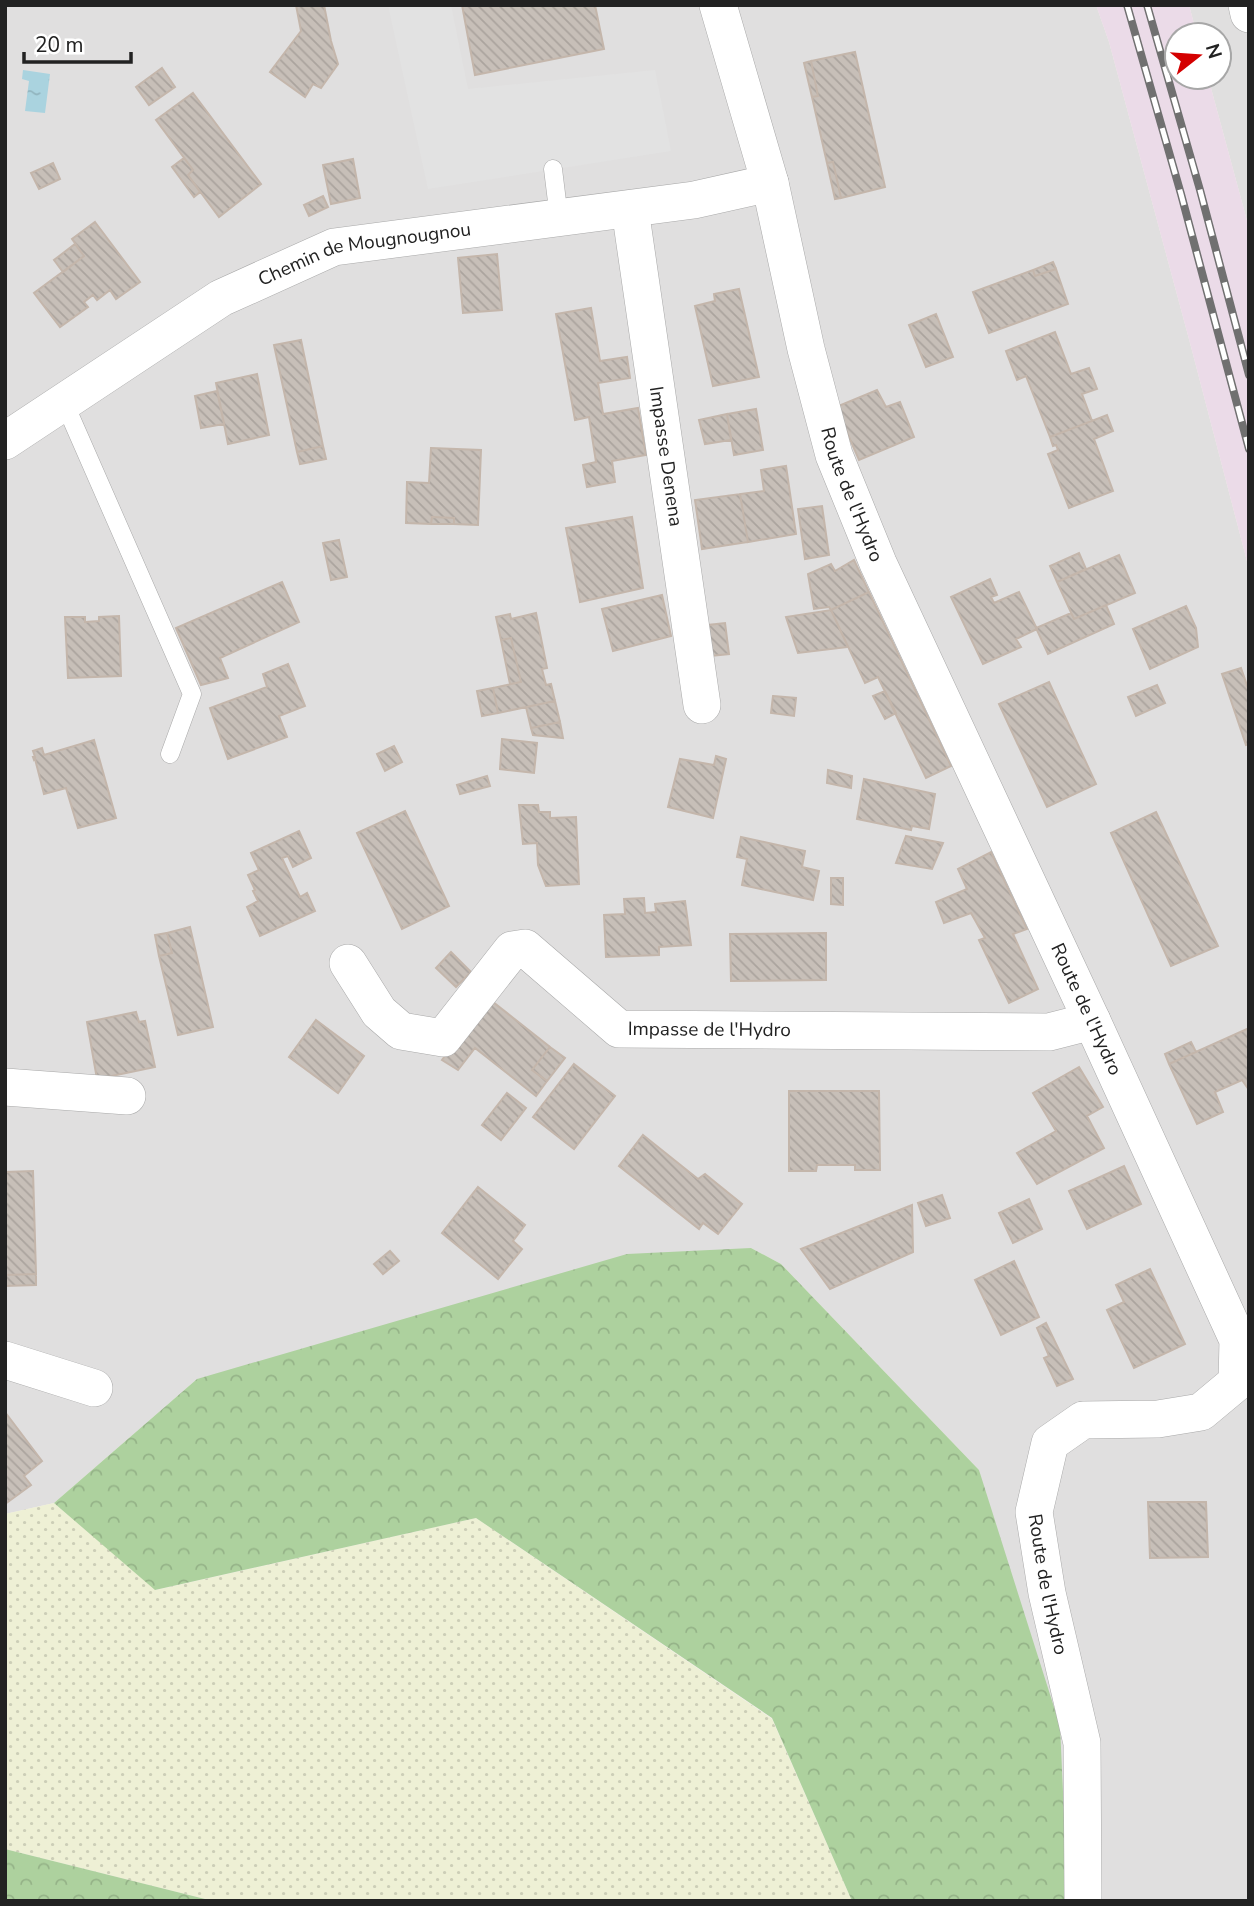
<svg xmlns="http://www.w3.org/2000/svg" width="1254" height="1906" viewBox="0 0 1254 1906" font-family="'Nunito Sans',sans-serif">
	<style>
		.residential { fill: #e0dfdf }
		.industrial { fill: #ebdbe8 }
		.farmland { fill: url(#farmland-dots) }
		.forest { fill: url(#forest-crowns) }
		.parking { fill: #e2e2e2 }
		.water { fill: url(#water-ripples) }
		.building { fill: url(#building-back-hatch); stroke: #c4b6ab; stroke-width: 2 }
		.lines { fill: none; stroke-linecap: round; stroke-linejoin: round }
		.service-casing { stroke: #a9a9a9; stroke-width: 19 }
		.minor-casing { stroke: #a9a9a9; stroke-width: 38 }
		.service { stroke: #fff; stroke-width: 18 }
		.minor { stroke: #fff; stroke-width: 37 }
		.rail-casing { stroke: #707070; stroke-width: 8 }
		.rail { stroke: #fff; stroke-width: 5; stroke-dasharray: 16; stroke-linecap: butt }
		.labels { text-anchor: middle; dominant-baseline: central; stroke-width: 7; stroke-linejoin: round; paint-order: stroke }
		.street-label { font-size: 19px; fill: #222; stroke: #fff }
	</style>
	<defs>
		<pattern id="farmland-dots" width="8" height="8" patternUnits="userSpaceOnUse" patternTransform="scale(1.75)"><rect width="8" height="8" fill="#eef0d5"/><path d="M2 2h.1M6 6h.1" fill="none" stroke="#ccceb7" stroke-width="1.8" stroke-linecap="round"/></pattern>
		<pattern id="forest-crowns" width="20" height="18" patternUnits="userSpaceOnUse" patternTransform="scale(1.75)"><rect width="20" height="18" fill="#add19e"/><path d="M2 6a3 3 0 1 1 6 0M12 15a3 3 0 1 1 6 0" fill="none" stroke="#95b388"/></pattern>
		<pattern id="water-ripples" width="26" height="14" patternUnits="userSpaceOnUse" patternTransform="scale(1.75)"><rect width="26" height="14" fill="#aad3df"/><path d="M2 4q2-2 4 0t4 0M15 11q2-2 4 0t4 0" fill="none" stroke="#92b5bf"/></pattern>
		<pattern id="building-back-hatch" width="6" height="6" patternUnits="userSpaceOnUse" patternTransform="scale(1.75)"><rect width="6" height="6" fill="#c7bfb8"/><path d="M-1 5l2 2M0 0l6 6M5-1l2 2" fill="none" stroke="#aba49e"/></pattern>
	</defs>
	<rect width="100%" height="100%" fill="#f2efe9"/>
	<path class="residential" d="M5,5h1091l13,37 81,301 59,226v1332h-181l-89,-431 -198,-206 -30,-16 -554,131 -143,124 -49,11z
		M1189,5h60v223l-41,-151h11v-42h-22z"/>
	<path class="industrial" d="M1096,5h93l8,30h-20v42h31l41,151v341l-59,-226 -81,-301z"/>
	<path class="farmland" d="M54,1503l102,87 320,-72 296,201 80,182h-639l-208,-52v-335z"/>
	<path class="forest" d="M751,1248l30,16 198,206 81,256 8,175h-216l-80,-183 -296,-200 -321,72 -101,-87 143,-124 430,-125z
		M5,1849l208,52h-208z"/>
	<path class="parking" d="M388,5h63l17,84 187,-19 16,81 -243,38z"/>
	<path class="water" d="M23,70l27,4 -5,39 -20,-2 4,-30 -7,-2z"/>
	<path class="building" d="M296,5h28l7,36 7,23 -17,24 -8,-4 -8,13 -35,-25 31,-41z
		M462,5h133l9,44 -129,26z
		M855,52l30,135 -44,11 -8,-36 -6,1 -15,-66 6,-1 -7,-35z
		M811,61l7,35 -6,1 -8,-34z
		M162,68l13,19 -26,18 -13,-18z
		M193,93l68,91 -42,33 -31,-42 5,-5 -37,-50z
		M184,158l9,12 -5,5 12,17 -6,5 -22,-30z
		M353,159l7,39 -29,6 -8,-39z
		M833,162l8,36 -6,1 -8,-36z
		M53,163l7,16 -21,10 -8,-16z
		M323,196l5,11 -19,9 -5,-11z
		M95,222l45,60 -24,17 -6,-9 -13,10 -4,-5 -9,7 4,5 -28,20 -26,-34 50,-37 -12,-17z
		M75,244l9,12 -21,16 -9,-12z
		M497,254l5,56 -39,3 -5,-55z
		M1053,262l3,7 -21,7 -2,-6z
		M1056,269l12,35 -79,29 -16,-41 60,-22 2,6z
		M739,289l20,88 -46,9 -18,-80 20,-5 -1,-7z
		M591,308l9,53 27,-4 3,21 -32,5 5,31 35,-6 8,47 -34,6 3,21 -28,5 -4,-22 13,-3 -7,-45 -14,3 -19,-106z
		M936,314l17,43 -27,10 -17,-42z
		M1055,332l16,42 18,-6 8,21 -15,5 10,27 -42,16 -24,-61 -9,4 -11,-29z
		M301,340l22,106 -26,6 -23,-107z
		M257,374l12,61 -41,9 -12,-61z
		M877,390l9,17 14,-5 14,35 -55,23 -23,-53z
		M217,391l7,33 -23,4 -6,-32z
		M756,409l7,41 -29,5 -7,-41z
		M727,414l4,26 -26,4 -6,-24z
		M1107,415l6,16 -19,8 19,52 -44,17 -21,-54 10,-4 -2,-5 -3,1 -3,-9z
		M323,446l3,13 -26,5 -3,-12z
		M431,448l50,2 -3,75 -24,-1v-6l-22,-1 -1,7 -25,-1 1,-41 22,1z
		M786,466l10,68 -48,8 -8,-48 24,-3 -3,-21z
		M740,494l8,48 -46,7 -7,-49z
		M822,506l7,49 -24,4 -7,-50z
		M432,517l22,1v6h-23z
		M632,517l11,71 -63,14 -14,-74z
		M339,540l8,37 -16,3 -8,-37z
		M1079,553l7,16 -29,13 -7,-16z
		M1119,555l16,38 -61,26 -17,-37z
		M854,560l15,32 -38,18 -2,-3 -15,2 -6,-35 23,-10 4,7z
		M990,579l7,16 -6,2 3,6 25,-11 18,37 -21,10 5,8 -38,17 -32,-67z
		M282,582l17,40 -79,36 8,20 -27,7 -25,-57z
		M869,592l82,174 -25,12 -48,-101 -13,6 -34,-73z
		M662,595l9,41 -58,15 -11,-42z
		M1106,605l8,19 -66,30 -12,-26 35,-15 3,6z
		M1186,606l10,22 2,19 -48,22 -17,-40z
		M831,610l17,37 -50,6 -12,-36z
		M536,613l11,55 -5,1 4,16 5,-1 4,17 -57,12 -5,-25 28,-6 -10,-44 -10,2 -5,-23 14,-3 1,5z
		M119,616l2,60 -53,2 -3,-61h20v5l14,-1v-4z
		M725,623l4,31 -18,2 -3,-31z
		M511,638l10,44 -11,2 -9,-44z
		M288,664l17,42 -26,10 8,21 -59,22 -18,-51 57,-21 -4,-13z
		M1241,668l8,23v53l-3,1 -24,-71z
		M1049,682l47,102 -49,23 -48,-103z
		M1157,685l8,18 -29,13 -8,-19z
		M493,688l5,25 -16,3 -5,-25z
		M885,691l11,22 -11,6 -12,-23z
		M773,696l23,2 -2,18 -23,-3z
		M555,701l5,21 -29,6 -5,-21z
		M560,722l3,16 -30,-3 -2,-7z
		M502,739l35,4 -3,30 -34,-4z
		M94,740l22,78 -38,10 -12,-40 -22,6 -9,-35 -1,1 -1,-3h2l-2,-6 9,-3 2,7z
		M394,746l8,16 -17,9 -8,-17z
		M716,756l10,3 -13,59 -45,-11 12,-48 34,6z
		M828,770l24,6 -1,12 -24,-5z
		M487,776l3,10 -30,8 -3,-9z
		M864,779l71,15 -6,35 -17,-3 -1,4 -54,-11z
		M519,805h19l1,7h11v6l26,-1 3,67 -33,2 -8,-21 -1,-22 -14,1z
		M405,811l44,95 -47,23 -45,-96z
		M1156,812l62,134 -47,20 -60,-133z
		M299,831l12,27 -18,9 -5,-11 -6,2 18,39 7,-4 8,18 -55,25 -13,-29 11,-6 -5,-10 2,-1 -7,-15 11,-5 -8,-17z
		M906,836l37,7 -11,26 -36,-6z
		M741,837l64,14 -3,16 17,4 -6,29 -71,-15 5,-26 -10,-2z
		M991,852l36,77 -14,5 25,55 -29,14 -30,-63 6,-2 -14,-25 -27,10 -8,-21 31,-13 -9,-20z
		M831,878h12v27l-12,-1z
		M644,898l1,15 11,-1 -1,-8 30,-3 6,44 -32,2v8l-53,2 -2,-42 21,-1 -1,-15z
		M190,927l23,100 -35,8 -19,-79 13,-3 -5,-20z
		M167,933l5,20 -13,3 -4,-21z
		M826,933v47l-95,1 -1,-47z
		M451,952l20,20 -15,15 -20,-19z
		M488,998l62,49 -18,23 15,11 -11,15 -61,-48 -17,22 -16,-10z
		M136,1012l3,10 6,-1 10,46 -58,12 -10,-57z
		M316,1020l48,36 -26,37 -49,-36z
		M1249,1028v62l-7,-10 -27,12 8,20 -26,12 -28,-60z
		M1191,1042l5,10 -27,12 -4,-10z
		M550,1047l15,11 -18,23 -15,-11z
		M574,1064l41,32 -41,53 -41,-32z
		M1079,1067l24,40 -16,9 17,32 -67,36 -20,-31 39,-22 -23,-38z
		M789,1091h90l1,79h-25v-5h-38l-1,6h-27z
		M507,1093l19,15 -25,32 -19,-15z
		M643,1135l55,44 7,-5 37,30 -24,30 -15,-11 -4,6 -80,-63z
		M1124,1166l17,38 -54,25 -18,-38z
		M33,1171l3,103 -31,1v-103z
		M478,1187l47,38 -12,16 9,8 -24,30 -56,-46z
		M942,1195l8,23 -24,8 -8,-23z
		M1029,1199l13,30 -29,14 -14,-30z
		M912,1205l1,47 -83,37 -29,-40z
		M390,1251l9,10 -16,13 -9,-10z
		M1014,1261l25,56 -38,18 -26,-55z
		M1150,1269l35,75 -51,24 -27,-58 17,-8 -8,-17z
		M36,1274v11l-31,1v-11z
		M1046,1323l27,56 -16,7 -13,-28 5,-2 -12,-28z
		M5,1412l37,49 -18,15 7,9 -26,19z
		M1148,1502h58l2,55 -58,1z"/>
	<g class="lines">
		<g class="service-casing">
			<path id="service" d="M553,169l6,49
				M64,402l128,292 -22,60"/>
		</g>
		<g class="minor-casing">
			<g id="minor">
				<path id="s1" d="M718,5l52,178 36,166 28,106 44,108 214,458 146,319 -1,42 -36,30 -43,7 -75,1 -33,23 -16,69 13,81 35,150 1,158"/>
				<path d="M1247,5l2,9"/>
				<path id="s2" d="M630,209l72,496"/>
				<path id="s3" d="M5,441l216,-143 113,-51 360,-47 76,-17"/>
				<path id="s4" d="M348,963l31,49 22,19 42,7 69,-88 13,-2 94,81 430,3 43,-11"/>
				<path d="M5,1087l122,9"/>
				<path d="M5,1360l89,28"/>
			</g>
		</g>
		<use href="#service" class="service"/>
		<use href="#minor" class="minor"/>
		<g class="rail-casing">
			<path id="rail" d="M1127,5l54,189 68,255
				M1147,5l53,185 49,185"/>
		</g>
		<use href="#rail" class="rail"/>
	</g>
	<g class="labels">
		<g class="street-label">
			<text stroke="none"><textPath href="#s3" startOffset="411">Chemin de Mougnougnou</textPath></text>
			<text stroke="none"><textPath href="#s2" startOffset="250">Impasse Denena</textPath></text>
			<text stroke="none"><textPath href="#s1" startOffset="508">Route de l'Hydro</textPath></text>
			<text stroke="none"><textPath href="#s1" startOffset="1074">Route de l'Hydro</textPath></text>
			<text stroke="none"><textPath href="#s4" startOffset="469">Impasse de l'Hydro</textPath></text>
			<text stroke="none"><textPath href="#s1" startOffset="1830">Route de l'Hydro</textPath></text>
		</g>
	</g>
	<rect width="1254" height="1906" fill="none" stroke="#222222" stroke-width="14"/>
	<g transform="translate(1198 56) rotate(73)"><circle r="33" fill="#ffffff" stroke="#a7a7a7" stroke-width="2"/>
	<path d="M0-5L12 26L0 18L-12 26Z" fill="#d40000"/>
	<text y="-10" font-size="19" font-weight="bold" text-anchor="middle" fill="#222222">N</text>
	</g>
	<path d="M24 52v10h107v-10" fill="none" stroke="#222222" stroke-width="3.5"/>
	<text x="35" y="52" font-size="21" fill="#222222" stroke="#ffffff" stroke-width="5" paint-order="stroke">20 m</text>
</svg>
